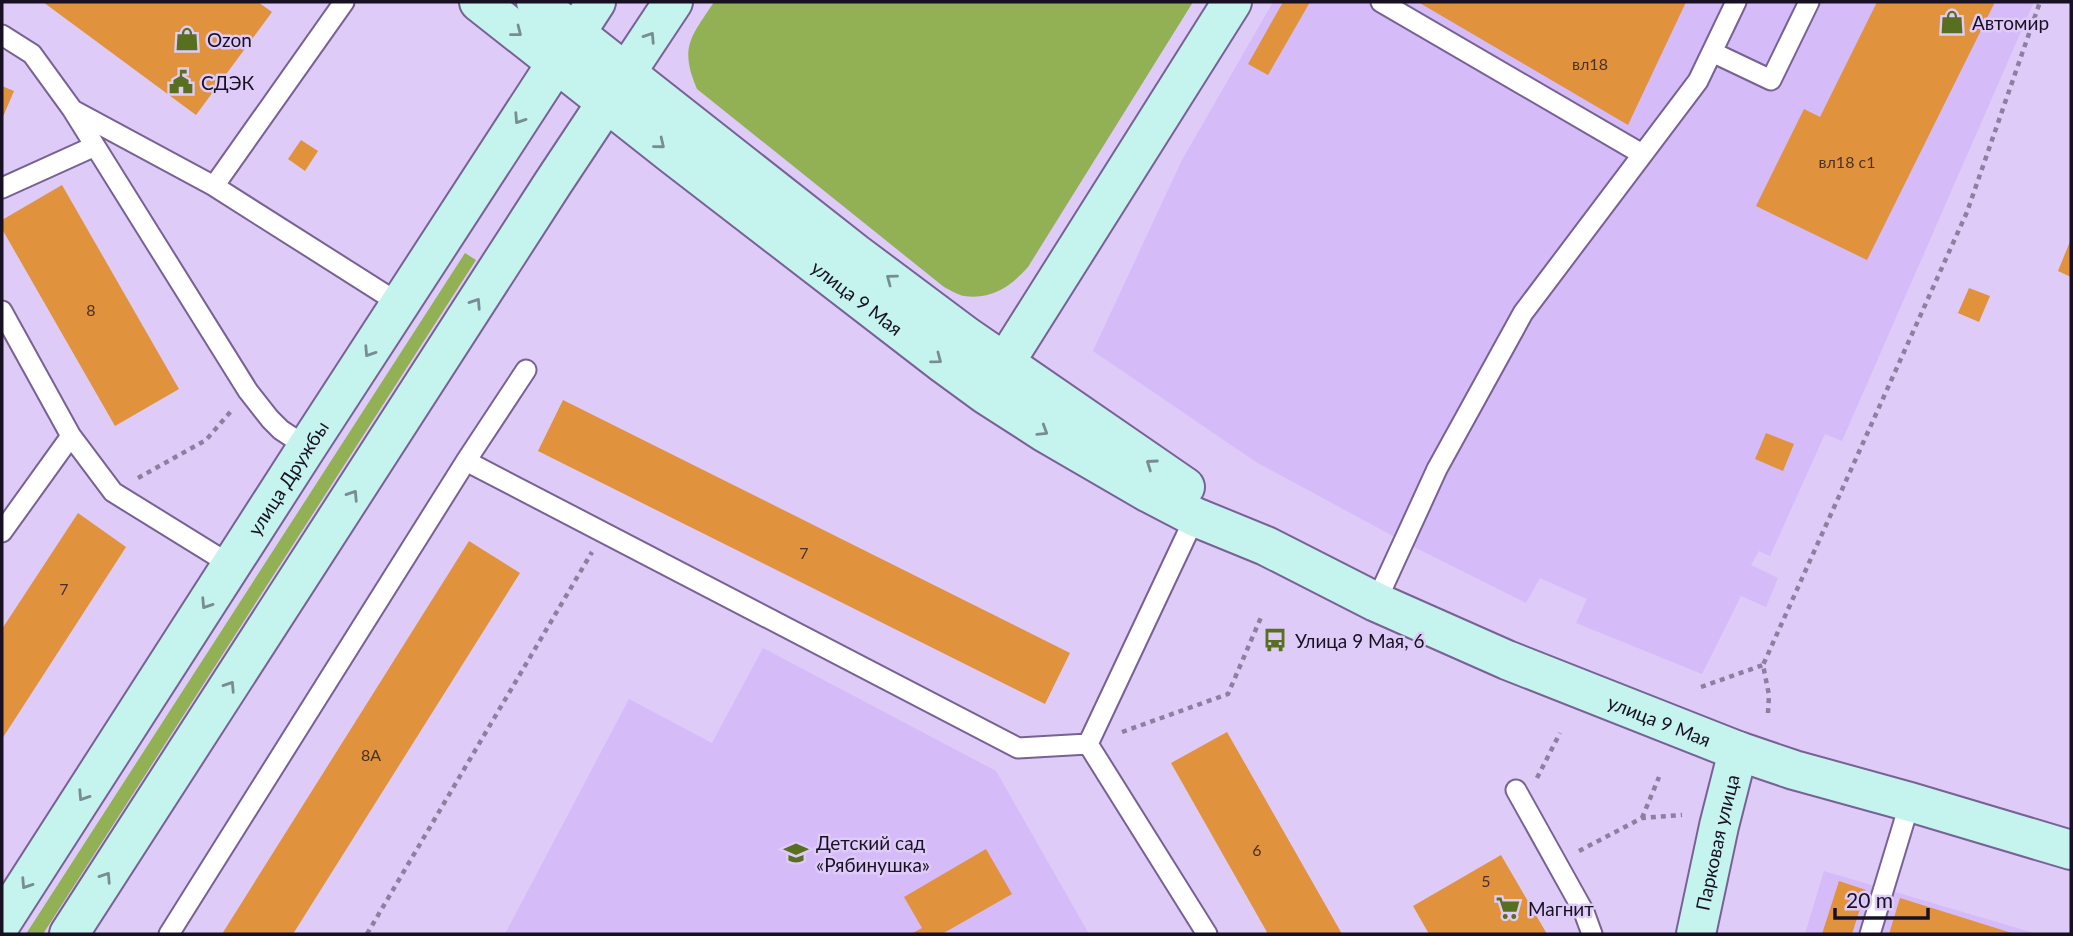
<svg xmlns="http://www.w3.org/2000/svg" width="2073" height="936" viewBox="0 0 2073 936" font-family="Lato,sans-serif">
	<style>
		.built { fill: #d5bbf8 }
		.green { fill: #92b054 }
		.building { fill: #e1923c }
		.lines { fill: none; stroke-linecap: round; stroke-linejoin: round }
		.lane-casing { stroke: #776293; stroke-width: 23 }
		.secondary-casing { stroke: #776293; stroke-width: 42 }
		.path { stroke: #8e7fa1; stroke-width: 4.5; stroke-dasharray: 5 5; stroke-linecap: butt }
		.lane { stroke: #fff; stroke-width: 19 }
		.secondary { stroke: #c5f3ee; stroke-width: 38 }
		.oneway { stroke: #778d93 }
		.labels { text-anchor: middle; dominant-baseline: central; stroke-width: 5; stroke-linejoin: round; paint-order: stroke }
		.number-label { font-size: 16px; fill: #4a3029 }
		.poi-label { font-size: 19px; fill: #181023; stroke: #decbf8; text-anchor: start }
		.street-label { font-size: 19px; fill: #181023; stroke: #decbf8 }
	</style>
	<rect width="100%" height="100%" fill="#decbf8"/>
	<path class="built" d="M1273,2h761l-192,439 -17,-7 -55,122 -11,-5 -8,14 27,13 -12,29 -25,-11 -39,78 -126,-51 11,-24 -47,-21 -14,25 -122,-61 -148,-80 -163,-111 89,-191z
		M763,648l233,123 93,163h-584l124,-235 83,44z
		M1824,871l213,63h-232z"/>
	<path class="green" d="M714,2h479l-165,265c-17,19 -36,33 -64,29 -6,-1 -14,-6 -20,-9l-247,-198c-18,-42 -6,-52 17,-87z
		M465,253l11,7 -433,674h-17z"/>
	<path class="building" d="M43,2h215l14,10 -76,103z
		M1283,2h27l-42,73 -20,-11z
		M1418,2h268l-58,123z
		M1877,2h118l-128,258 -111,-54 48,-97 16,8z
		M2,86l12,5 -12,28z
		M301,140l17,11 -13,20 -17,-12z
		M62,185l117,204 -64,37 -113,-197v-9z
		M2071,239v38l-13,-6z
		M1969,288l21,8 -11,26 -21,-9z
		M563,400l507,253 -25,51 -507,-253z
		M1766,433l28,11 -11,27 -28,-12z
		M78,513l48,34 -124,192v-110z
		M469,541l51,32 -227,361h-71z
		M1227,732l115,202h-74l-97,-171z
		M986,849l26,45 -70,40h-31l11,-6 -18,-31z
		M1501,855l46,79h-118l-16,-28z
		M1839,881l27,9 -14,44h-30z
		M1900,898l115,36h-126z"/>
	<g class="lines">
		<g class="lane-casing">
			<path id="lane" d="M1381,2l261,152
				M2,35l30,19 40,55 176,282 22,28 11,11 26,17
				M1712,52l59,28 38,-78
				M73,110l141,76 186,118
				M214,186l130,-184
				M2,188l93,-42
				M2,311l69,125 42,56 118,73
				M466,461l552,287 70,-4 119,190
				M2,532l69,-96
				M1376,602l61,-133 86,-156 175,-232 38,-79
				M1088,744l107,-227
				M1516,790l68,122 8,22
				M169,934l297,-473 60,-91
				M1870,934l40,-132"/>
		</g>
		<g class="secondary-casing">
			<g id="secondary">
				<path id="s1" d="M479,2l194,153 271,209 41,30 59,38 105,61 46,24 71,29 110,56 131,58 231,91 56,19 116,32 161,48"/>
				<path d="M536,2l319,251 111,83 219,151"/>
				<path d="M992,383l240,-381"/>
				<path id="s2" d="M2,922l305,-475 289,-445"/>
				<path d="M69,934l484,-751 120,-181"/>
				<path id="s3" d="M1696,934l23,-108 19,-75"/>
			</g>
		</g>
		<path class="path" d="M138,478l68,-38 26,-30
			M1701,687l62,-22
			M1768,713l1,-18 -6,-30 204,-453 73,-210
			M1122,732l106,-38 34,-79
			M1537,778l23,-45
			M1642,818l17,-41
			M1579,851l63,-33 40,-3
			M367,934l225,-382"/>
		<use href="#lane" class="lane"/>
		<use href="#secondary" class="secondary"/>
	</g>
	<defs><path id="oneway-chevron" d="M-2-3.5L2.5 0L-2 3.5" fill="none" stroke-width="1.6" stroke-linecap="round" stroke-linejoin="round" transform="scale(1.75)"/></defs>
	<g class="oneway">
		<use href="#oneway-chevron" transform="translate(517 32) rotate(38)"/>
		<use href="#oneway-chevron" transform="translate(650 37) rotate(-57)"/>
		<use href="#oneway-chevron" transform="translate(519 119) rotate(123)"/>
		<use href="#oneway-chevron" transform="translate(660 144) rotate(39)"/>
		<use href="#oneway-chevron" transform="translate(891 279) rotate(-143)"/>
		<use href="#oneway-chevron" transform="translate(476 303) rotate(-57)"/>
		<use href="#oneway-chevron" transform="translate(369 352) rotate(123)"/>
		<use href="#oneway-chevron" transform="translate(937 359) rotate(37)"/>
		<use href="#oneway-chevron" transform="translate(1043 431) rotate(32)"/>
		<use href="#oneway-chevron" transform="translate(1151 464) rotate(-145)"/>
		<use href="#oneway-chevron" transform="translate(353 495) rotate(-57)"/>
		<use href="#oneway-chevron" transform="translate(206 604) rotate(123)"/>
		<use href="#oneway-chevron" transform="translate(230 686) rotate(-57)"/>
		<use href="#oneway-chevron" transform="translate(83 796) rotate(123)"/>
		<use href="#oneway-chevron" transform="translate(106 877) rotate(-57)"/>
		<use href="#oneway-chevron" transform="translate(26 884) rotate(123)"/>
	</g>
	<defs>
		<g id="shop-bare" transform="scale(1.89)"><path d="M-5-2.5h2.3a2.7 3.5 0 0 1 5.4 0H5L5.5 6h-11ZM-1.5-2.5h3a1.5 2.3 0 0 0-3 0Z" fill="#586f20" stroke="#decbf8" stroke-width="2.5" paint-order="stroke"/></g>
		<g id="civic-bare" transform="scale(1.89)"><path d="M-.6-6.5H3V-4.5H.6V-3L4-1V1h2V6H-6V1h2V-1L-.6-3ZM-1.2 2.5V6h2.4V2.5Z" fill="#586f20" stroke="#decbf8" stroke-width="2.5" paint-order="stroke"/></g>
		<g id="bus-bare" transform="scale(1.89)"><path d="M-5-6H5V4H4V6H2V4H-2V6H-4V4H-5ZM-3.5-4V0h7V-4ZM-3.5 1.2v1.5H-2V1.2ZM2 1.2v1.5H3.5V1.2Z" fill="#586f20" stroke="#decbf8" stroke-width="2.5" paint-order="stroke"/></g>
		<g id="school-bare" transform="scale(1.89)"><path d="M0-5L7-2L0 1L-7-2ZM-4 1L0 2.5L4 1V4Q0 6-4 4Z" fill="#586f20" stroke="#decbf8" stroke-width="2.5" paint-order="stroke"/></g>
		<g id="supermarket-bare" transform="scale(1.89)"><path d="M-6-5.5h2.5l.6 2H6L4.5 2H-2.5L-4.4-4H-6ZM-1.5 3.2a1.3 1.3 0 1 0 .1 0ZM3 3.2a1.3 1.3 0 1 0 .1 0Z" fill="#586f20" stroke="#decbf8" stroke-width="2.5" paint-order="stroke"/></g>
	</defs>
	<g fill-rule="evenodd">
		<use href="#shop-bare" x="1952" y="22"/>
		<use href="#shop-bare" x="187" y="39"/>
		<use href="#civic-bare" x="181" y="82"/>
		<use href="#bus-bare" x="1275" y="640"/>
		<use href="#school-bare" x="796" y="853"/>
		<use href="#supermarket-bare" x="1508" y="908"/>
	</g>
	<g class="labels">
		<g class="number-label">
			<text x="1590" y="63">вл18</text>
			<text x="1847" y="161">вл18 с1</text>
			<text x="91" y="309">8</text>
			<text x="804" y="552">7</text>
			<text x="64" y="588">7</text>
			<text x="371" y="754">8А</text>
			<text x="1257" y="849">6</text>
			<text x="1486" y="880">5</text>
		</g>
		<g class="poi-label">
			<text x="1972" y="22">Автомир</text>
			<text x="207" y="39">Ozon</text>
			<text x="201" y="82">СДЭК</text>
			<text x="1295" y="640">Улица 9 Мая, 6</text>
			<text x="816" y="842">Детский сад<tspan x="816" dy="22">«Рябинушка»</tspan></text>
			<text x="1528" y="908">Магнит</text>
		</g>
		<g class="street-label">
			<text stroke="none"><textPath href="#s1" startOffset="480">улица 9 Мая</textPath></text>
			<text stroke="none"><textPath href="#s2" startOffset="528">улица Дружбы</textPath></text>
			<text stroke="none"><textPath href="#s1" startOffset="1391">улица 9 Мая</textPath></text>
			<text stroke="none"><textPath href="#s3" startOffset="94">Парковая улица</textPath></text>
		</g>
	</g>
	<rect width="2073" height="936" fill="none" stroke="#181023" stroke-width="7"/>
	<path d="M1835 908v10h93v-10" fill="none" stroke="#181023" stroke-width="3.5"/>
	<text x="1846" y="908" font-size="21" fill="#181023" stroke="#decbf8" stroke-width="5" paint-order="stroke">20 m</text>
</svg>
